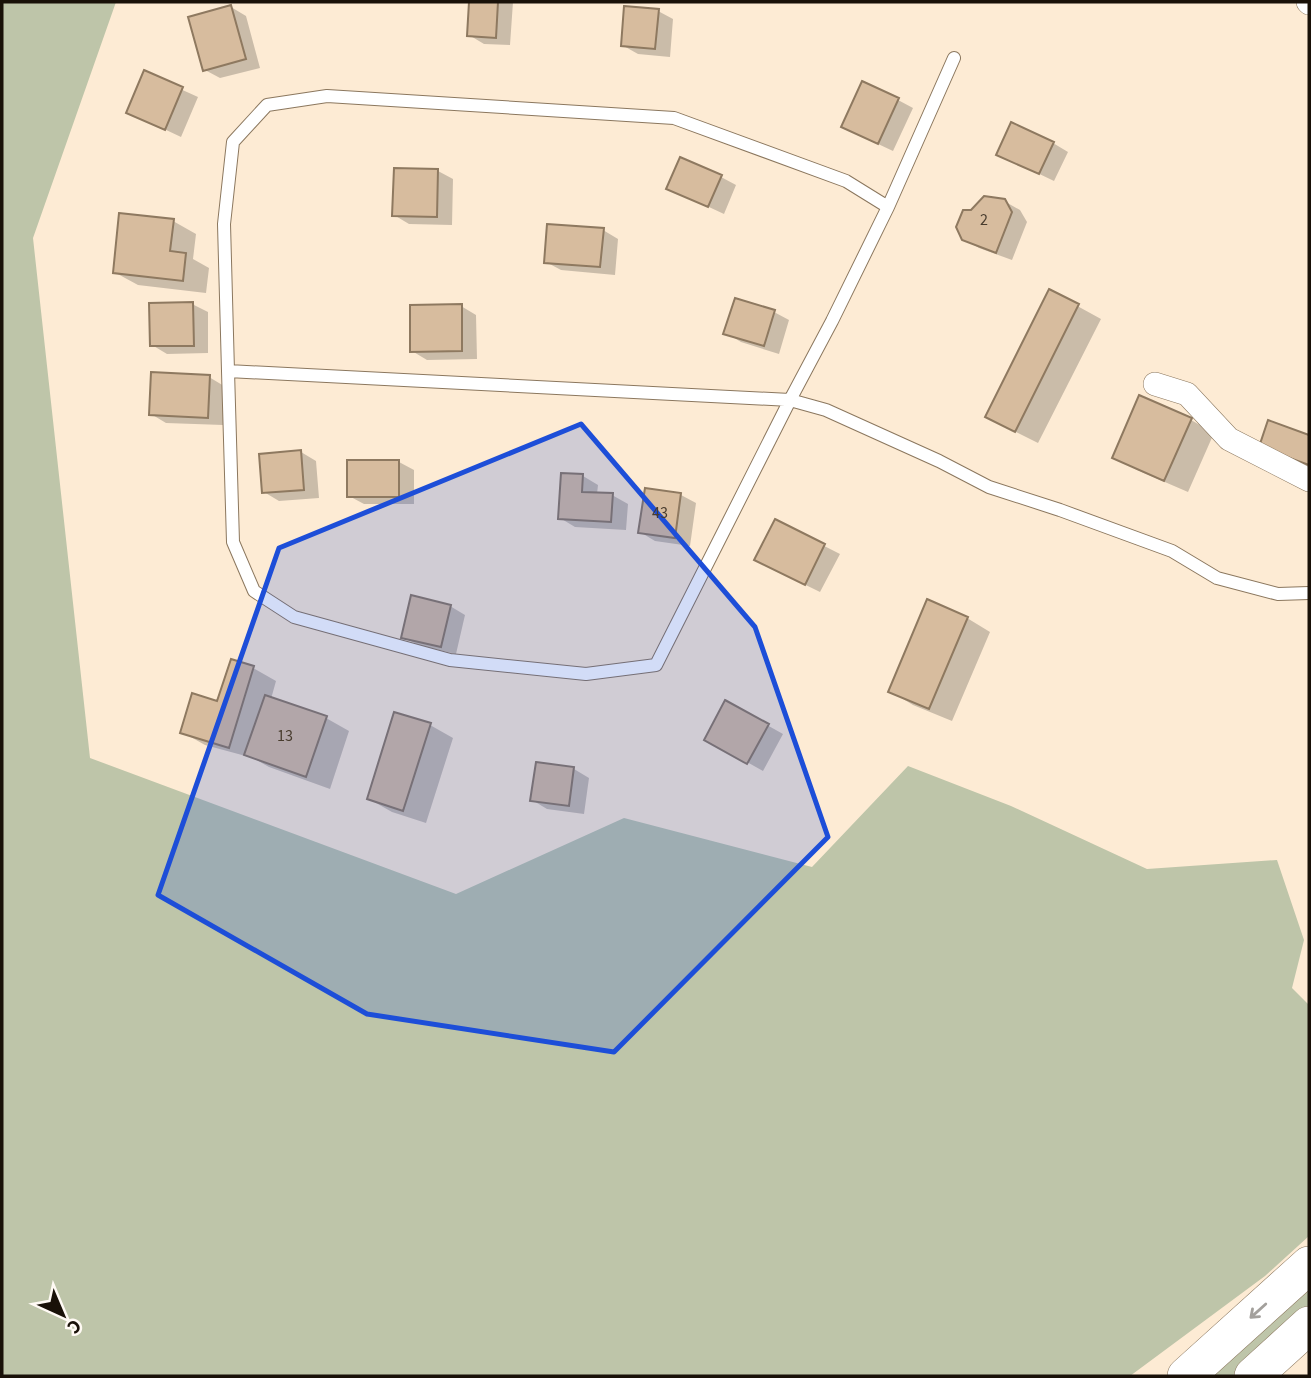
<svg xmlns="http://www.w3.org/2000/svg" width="1311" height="1378" viewBox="0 0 1311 1378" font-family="'Source Sans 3',sans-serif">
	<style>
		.green { fill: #bec5a9 }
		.shadow { fill: #0003 }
		.building { fill: #d7bc9e; stroke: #8e7960; stroke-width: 2 }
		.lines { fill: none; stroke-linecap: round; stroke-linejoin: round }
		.service-casing { stroke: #8b775e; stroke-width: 14 }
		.minor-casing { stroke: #8b775e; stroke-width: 24 }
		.primary-casing { stroke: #8b775e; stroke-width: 38 }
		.service { stroke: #fff; stroke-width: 12 }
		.minor { stroke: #fff; stroke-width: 23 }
		.primary { stroke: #fff; stroke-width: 37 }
		.oneway { stroke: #a3a09c }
		.marked { fill: #1d4ed8; fill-opacity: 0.2; stroke: #1d4ed8; stroke-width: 5; stroke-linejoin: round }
		.labels { text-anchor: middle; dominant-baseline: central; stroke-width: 6; stroke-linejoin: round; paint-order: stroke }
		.number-label { font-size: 16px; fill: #483c2e }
	</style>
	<rect width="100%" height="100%" fill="#fdebd4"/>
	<path class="green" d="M2,2h114l-83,236 57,520 366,136 168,-76 188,49 96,-101 103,40 136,63 130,-9 27,80 -12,48 17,17v231l-44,40 -135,100h-1128z
		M1309,1288v21l-75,67h-23z"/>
	<path class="shadow" d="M471,2h42l-3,43 -26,-1 -15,-9z
		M231,7l15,9 14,52 -40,10 -15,-8z
		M658,11l15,8 -3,38 -32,-3 -16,-9z
		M145,73l53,24 -17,40 -53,-25z
		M898,100l15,8 -20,43 -34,-16z
		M1053,143l15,9 -14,29 -56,-27z
		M438,171l15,8 -1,46 -43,-1 -15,-9z
		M721,177l15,8 -12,29 -56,-26z
		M1004,201l16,9 7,12 -15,38 -33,-12 -16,-10z
		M173,221l23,13 -3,25 16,9 -3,25 -68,-8 -24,-13z
		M603,230l15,9 -3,36 -54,-5 -15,-8z
		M1050,291l51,28 -63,124 -28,-14z
		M192,304l16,8v41l-41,1 -15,-9z
		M461,306l15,9 1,44 -50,1 -15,-9z
		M774,312l15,8 -10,34 -38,-12 -15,-9z
		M209,377l15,9 -1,39 -57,-2 -15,-9z
		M1191,420l23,13 -26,59 -51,-22 -23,-13z
		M301,452l15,9 3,37 -40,3 -15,-9z
		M399,462l15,8v34h-50l-15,-8z
		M583,476l15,9 -1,9 15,1 16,9 -2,26 -51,-3 -15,-9z
		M681,495l15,8 -6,43 -35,-5 -15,-9z
		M775,521l65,33 -20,38 -49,-24z
		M450,606l15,9 -9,39 -38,-9 -15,-8z
		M967,618l23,14 -38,89 -39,-16 -23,-14z
		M253,668l23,13 -5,18 55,19 23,13 -19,58 -61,-22 -16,-9 -48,-13 -23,-13 37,-29z
		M726,702l57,32 -20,37 -57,-32z
		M430,725l23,13 -27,85 -34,-11 -23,-13z
		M537,764l37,5 15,9 -5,36 -37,-5 -15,-9z"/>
	<path class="building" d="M469,2h29l-2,36 -29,-2z
		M231,5l15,54 -43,12 -15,-54z
		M624,6l35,3 -4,40 -34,-3z
		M144,70l39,17 -18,43 -39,-17z
		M862,81l37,17 -21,46 -37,-17z
		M1011,122l43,20 -15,32 -43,-19z
		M680,157l42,18 -14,32 -42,-18z
		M394,168l44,1 -1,48 -45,-1z
		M984,196l21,3 7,13 -16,41 -34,-13 -6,-13 7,-17h8z
		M119,213l55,6 -4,32 16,2 -3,28 -70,-8z
		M547,224l57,4 -4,39 -56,-4z
		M1049,289l30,15 -64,128 -30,-15z
		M735,298l40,12 -11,36 -41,-12z
		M193,302l1,44h-44l-1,-43z
		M462,304v47l-52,1v-47z
		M151,372l59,3 -2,43 -59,-3z
		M1139,395l53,23 -28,63 -52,-23z
		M1268,420l41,15v30l-50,-18z
		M301,450l3,40 -42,3 -3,-39z
		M347,460h52v37h-52z
		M561,473l22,1 -1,18 31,1 -2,29 -53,-3z
		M645,488l36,5 -6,45 -37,-5z
		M775,519l50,25 -20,41 -51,-25z
		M411,595l40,10 -10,42 -40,-9z
		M927,599l41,18 -39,92 -41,-17z
		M231,659l23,7 -25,82 -49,-15 12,-40 25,8z
		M265,695l62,21 -21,61 -62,-22z
		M725,700l44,24 -22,40 -43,-24z
		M394,712l37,11 -28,88 -36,-12z
		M536,762l38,5 -5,39 -39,-5z"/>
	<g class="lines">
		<g class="service-casing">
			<path id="service" d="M888,207l66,-149
				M228,371l-4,-147 9,-82 34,-37 60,-9 347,22 172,63 42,26 -56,114 -42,79 36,10 113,51 50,26 71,23 112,41 45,27 61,16 31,-1
				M228,371l562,29 -134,265 -70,9 -136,-14 -156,-43 -40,-26 -21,-49z"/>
		</g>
		<g class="minor-casing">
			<path id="minor" d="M1308,2l1,1
				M1155,384l32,10 42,45 80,41"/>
		</g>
		<g class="primary-casing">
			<path id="primary" d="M1186,1376l123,-111
				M1253,1376l56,-51"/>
		</g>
		<use href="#service" class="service"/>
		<use href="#minor" class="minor"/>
		<use href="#primary" class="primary"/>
	</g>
	<defs><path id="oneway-shaft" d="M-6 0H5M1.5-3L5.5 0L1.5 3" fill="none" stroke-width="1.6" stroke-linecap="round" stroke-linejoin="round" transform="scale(1.75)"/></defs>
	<use class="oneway" href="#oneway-shaft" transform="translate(1258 1311) rotate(138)"/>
	<path class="marked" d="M581,424l174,203 73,210 -214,215 -247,-38 -209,-119 121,-347z"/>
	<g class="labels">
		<g class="number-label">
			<text x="984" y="220">2</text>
			<text x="660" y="513">43</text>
			<text x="285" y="736">13</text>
		</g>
	</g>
	<rect width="1311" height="1378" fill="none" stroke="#191108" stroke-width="7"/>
	<g transform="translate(63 1315) rotate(136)" stroke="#fffaf4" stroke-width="5" paint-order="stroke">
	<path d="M0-5L12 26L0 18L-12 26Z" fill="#191108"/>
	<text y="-10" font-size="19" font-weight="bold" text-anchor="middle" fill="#191108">С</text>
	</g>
</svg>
